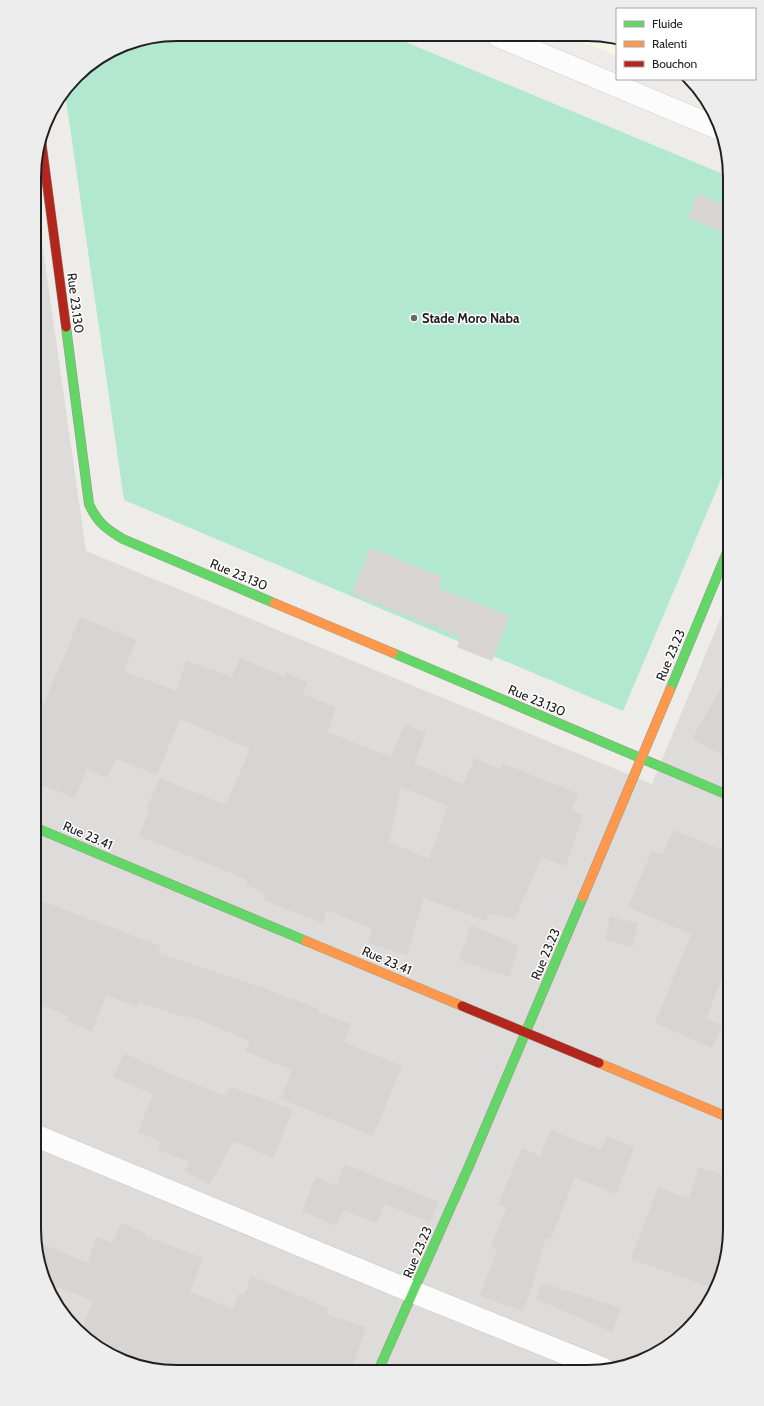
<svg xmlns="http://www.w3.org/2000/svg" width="764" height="1406" viewBox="0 0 764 1406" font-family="Cabin,sans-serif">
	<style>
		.residential { fill: #dddcda }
		.education { fill: #f7f6e5 }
		.pitch { fill: #b1e8cf }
		.building { fill: #d7d4d2; fill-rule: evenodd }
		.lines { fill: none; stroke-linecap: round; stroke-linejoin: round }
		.street-casing { stroke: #c7c6c5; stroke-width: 23 }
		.fast-casing { stroke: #98997f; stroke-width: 10 }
		.slow-casing { stroke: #98997f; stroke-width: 10 }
		.jam-casing { stroke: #98997f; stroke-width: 10 }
		.street { stroke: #fcfcfc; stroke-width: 22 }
		.fast { stroke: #63d668; stroke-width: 9 }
		.slow { stroke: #ff974d; stroke-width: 9 }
		.jam { stroke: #b3261e; stroke-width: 9 }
		.poi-dot { fill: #686766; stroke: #fff; stroke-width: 1.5 }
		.labels { text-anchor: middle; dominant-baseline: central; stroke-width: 3; stroke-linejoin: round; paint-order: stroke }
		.street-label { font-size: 13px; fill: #202020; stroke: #fff }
		.poi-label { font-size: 13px; font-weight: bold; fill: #202020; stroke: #fff; text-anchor: start }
		.rim { fill: none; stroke: #202020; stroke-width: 2 }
	</style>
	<rect width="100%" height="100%" fill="#eeece9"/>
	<path class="residential" d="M35,193l51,358 566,233 78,-189v643l-11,45 -19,33 -26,27 -41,21 -46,8 -429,-1 -44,-14 -31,-20 -41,-62 -8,-46z"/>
	<path class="education" d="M569,36l45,1 3,1v18z"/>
	<path class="pitch" d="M177,34l212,1 341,142v281l-107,253 -499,-211 -59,-407 18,-23 40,-25z"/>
	<path class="building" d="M697,194l33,12v28l-42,-16z
		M370,548l72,29 -4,11 72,28 -18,45 -35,-14 4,-10 -109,-43z
		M80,617l56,23 -12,31 52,20 10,-30 46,16 8,-19 44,18 2,-4 22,11 -6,11 34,13 -9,25 64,25 14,-33 21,9 -12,30 49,21 12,-26 25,11 2,-6 77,31 -8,16 12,5 -17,51 -25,-9 -26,62 -27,-6 -2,8 -62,-23 -17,57 -39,-12 4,-14 -45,-19 -5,13 -59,-23 2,-7 -19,-8 2,-5 -109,-44 11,-27 -3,-2 13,-29 66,27 24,-56 -70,-30 -23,56 -40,-16 -11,19 -19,-10 -12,30 -41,-16 1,-55 21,-54 1,1zM401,787l47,19 -19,53 -40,-17z
		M730,672v87l-38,-20z
		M673,830l57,23v57l-8,21 8,2v25l-24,61 16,6 -10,23 -57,-25 36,-89 -63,-27 24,-57 11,5z
		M34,898l127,48 -3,7 106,35 25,11 1,-1 29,11 -1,3 33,12 -7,18 58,24 -29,70 -92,-37 11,-29 -47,-19 5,-10 -63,-26 -1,3 -47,-16 -2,5 -31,-12 -14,36 -25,-10 2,-5 -35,-14z
		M610,917l28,6 -5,24 -28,-7z
		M471,925l48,21 -10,31 -50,-17z
		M124,1053l49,22 53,21 4,-9 63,22 -20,49 -39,-17 -25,44 -24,-14 5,-9 -32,-12 4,-8 -24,-10 15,-38 -40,-17z
		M551,1130l50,20 6,-14 27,11 -18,47 -41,-17 -24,62 -5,-1 -12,42 -11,31 -43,-15 17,-46 -6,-3 16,-40 -9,-3 24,-56 18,8z
		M344,1164l95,38 -9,20 -46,-18 -7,19 -34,-13 -7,16 -34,-15 14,-34 21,9z
		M699,1167l31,10v61l-7,29 -7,22 -85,-30 27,-72 31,12z
		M121,1223l25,10 -1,3 58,22 -13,34 43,17 6,-16 5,2 7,-19 77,32 -2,6 40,13 -15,44h-193l-44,-14 -31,-20 -3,-4 13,-32 -47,-19 -4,-7 -6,-34 52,22 8,-26 17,6z
		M542,1283l79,25 -9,24 -76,-33z"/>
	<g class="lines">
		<g class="street-casing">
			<path id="street" d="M498,36l224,94
				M34,1135l379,157 191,77"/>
		</g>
		<g class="fast-casing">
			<path id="fast" d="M66,327l23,177c8,18 17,25 34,35l151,64
				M393,653l337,143
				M670,690l60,-145
				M34,827l272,114
				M378,1371l91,-205 114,-269"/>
		</g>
		<g class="slow-casing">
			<path id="slow" d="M274,603l119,50
				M583,897l87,-207
				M306,941l156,65
				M599,1063l131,55"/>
		</g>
		<g class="jam-casing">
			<path id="jam" d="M41,139l25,188
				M462,1006l137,57"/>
		</g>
		<use href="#street" class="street"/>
		<use href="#fast" class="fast"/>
		<use href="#slow" class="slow"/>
		<use href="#jam" class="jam"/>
	</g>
	<circle class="poi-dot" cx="414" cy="318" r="4"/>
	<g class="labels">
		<g class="street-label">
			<text transform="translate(76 303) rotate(83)">Rue 23.130</text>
			<text transform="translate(239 574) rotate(23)">Rue 23.130</text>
			<text transform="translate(670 655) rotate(-67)">Rue 23.23</text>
			<text transform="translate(537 700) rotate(23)">Rue 23.130</text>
			<text transform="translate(88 835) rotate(23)">Rue 23.41</text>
			<text transform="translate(545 954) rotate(-67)">Rue 23.23</text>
			<text transform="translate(387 960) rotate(23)">Rue 23.41</text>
			<text transform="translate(417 1252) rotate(-67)">Rue 23.23</text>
		</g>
		<g class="poi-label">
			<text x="422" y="318">Stade Moro Naba</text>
		</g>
	</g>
	<path d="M0 0H764V1406H0ZM177 41H587A136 136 0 0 1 723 177V1229A136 136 0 0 1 587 1365H177A136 136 0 0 1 41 1229V177A136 136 0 0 1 177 41Z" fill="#ededed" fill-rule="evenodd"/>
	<path class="rim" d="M177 41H587A136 136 0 0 1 723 177V1229A136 136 0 0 1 587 1365H177A136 136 0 0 1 41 1229V177A136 136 0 0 1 177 41Z"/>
	<rect x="616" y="8" width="140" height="72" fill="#ffffff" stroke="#a6a6a6"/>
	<rect x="624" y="21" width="20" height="6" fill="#63d668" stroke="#a6a6a6"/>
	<text x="652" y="28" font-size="12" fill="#202020">Fluide</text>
	<rect x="624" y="41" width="20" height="6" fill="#ff974d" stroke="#a6a6a6"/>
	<text x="652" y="48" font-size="12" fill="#202020">Ralenti</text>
	<rect x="624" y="61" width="20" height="6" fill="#b3261e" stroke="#a6a6a6"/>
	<text x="652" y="68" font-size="12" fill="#202020">Bouchon</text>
</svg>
